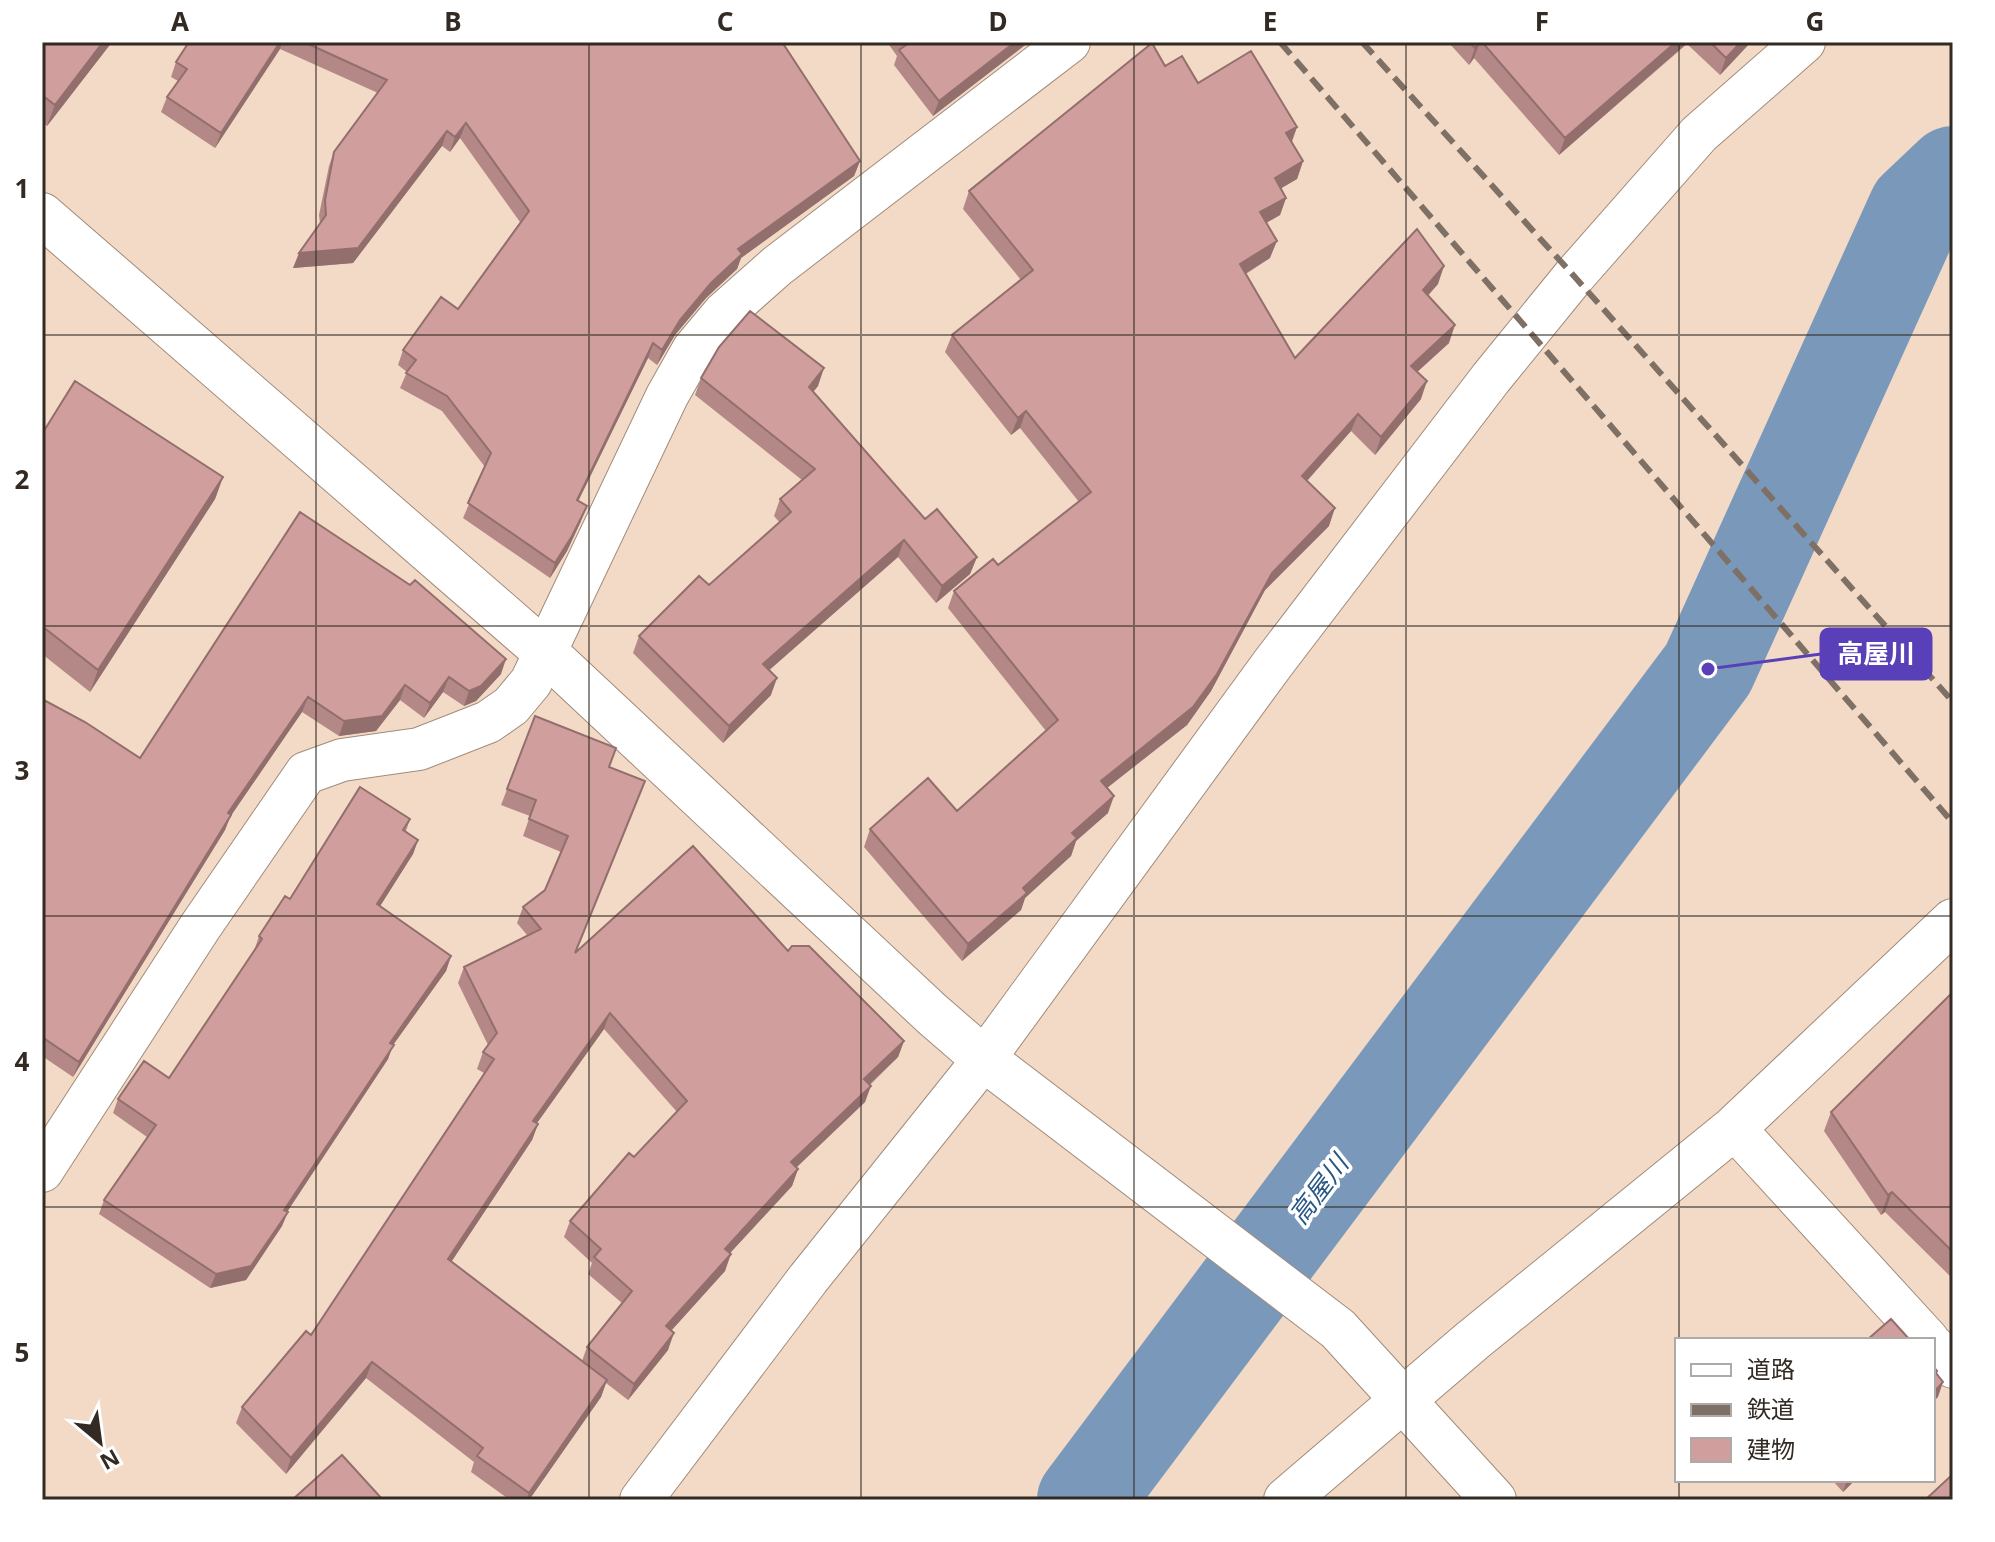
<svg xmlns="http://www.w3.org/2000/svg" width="1995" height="1542" viewBox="0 0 1995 1542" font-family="'Noto Sans','Noto Sans JP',sans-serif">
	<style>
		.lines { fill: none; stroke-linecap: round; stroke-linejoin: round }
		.river { stroke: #7a99ba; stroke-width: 96 }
		.minor-casing { stroke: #a18b7a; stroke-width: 44 }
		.tertiary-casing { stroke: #a18b7a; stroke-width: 46 }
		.minor { stroke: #fff; stroke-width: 42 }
		.tertiary { stroke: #fff; stroke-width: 44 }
		.rail { stroke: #7e7064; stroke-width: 6; stroke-dasharray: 16 8; stroke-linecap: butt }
		.wall { fill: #b38886; fill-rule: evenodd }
		.shaded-wall { fill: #926f6d }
		.building { fill: #d09e9c; stroke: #926f6d; stroke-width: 2 }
		.grid { fill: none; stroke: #332b23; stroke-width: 2; stroke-opacity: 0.55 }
		.labels { text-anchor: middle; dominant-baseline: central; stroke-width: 7; stroke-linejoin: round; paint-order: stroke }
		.water-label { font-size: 26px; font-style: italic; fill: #285784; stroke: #fff }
		.leader { fill: none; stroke: #5a40b8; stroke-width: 3 }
		.callout-dot { fill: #5a40b8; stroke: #fff; stroke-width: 3 }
		.callout { fill: #5a40b8; stroke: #5a40b8; stroke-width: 3 }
		.callout-label { font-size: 26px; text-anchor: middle; font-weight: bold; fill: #fff }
		.neatline { fill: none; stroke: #332b23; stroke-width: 3 }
		.grid-label { font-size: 26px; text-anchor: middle; font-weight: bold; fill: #332b23 }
	</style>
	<rect width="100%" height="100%" fill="#f2dac7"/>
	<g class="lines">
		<path class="river" d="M1085,1500l623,-831 208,-460 37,-35"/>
		<g class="minor-casing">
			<path id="minor" d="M1734,1128l194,212
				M42,1171l158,-244 106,-154 36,-13 77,-11 69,-27 23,-16 20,-24 136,-286 26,-46 31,-37 53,-47 292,-224
				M1933,1346l20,21
				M641,1500l167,-221 176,-220 290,-397 217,-284 83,-102 125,-142 105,-92"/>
		</g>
		<g class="tertiary-casing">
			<path id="tertiary" d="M42,215l502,436 388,363 52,45 354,270 156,171
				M1286,1500l187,-160 261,-212 219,-207"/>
		</g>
		<use href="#minor" class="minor"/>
		<use href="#tertiary" class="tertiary"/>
		<path class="rail" d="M1280,42l673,781
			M1362,42l212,234 379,426"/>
	</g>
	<path class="wall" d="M42,42h70l-65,84 -5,-4z
		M189,42h593l78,119 -6,15 -113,82 -4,11 -31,29 -31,37 -18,30 -9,-7 -70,142 3,21 -14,30 -17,27 -87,-60 22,-51 -43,-56 -42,-23 7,-16 -9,-7 5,-15 55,-41 62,-87 -60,-84 -10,14 -8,-6 -89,117 -60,5 27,-45 -1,-8 10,-49 5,-14 44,-59 -98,-44 -65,99 -54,-36 6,-15 11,-16 -7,-4 5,-15z
		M887,42h142l-96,74 -39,-51 3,-9z
		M1448,42h303l-31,33 -33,-31 -128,111 -85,-97 -5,7z
		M1165,66l33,17 99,44 -5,15 11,19 -6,18 -16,9 5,10 -6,17 -14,8 4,35 -24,16 49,84 143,-74 -10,11 21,48 -32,29 4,27 -46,56 -24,-24 -44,50 22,45 -64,64 -54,101 -24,34 -80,63 1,25 -32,28 -5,15 -46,42 -4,12 -59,51 -98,-114 6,-18 87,-18 89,-80 -98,-123 6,-17 44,-26 81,-63 -59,-74 -9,7 -66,-83 7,-17 69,-55 -58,-71 6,-18z
		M701,378l117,8 -5,6 112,127 52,38 -7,17 -34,29 -38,-46 -129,113 2,25 -48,48 -90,-90 6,-17 70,-51 71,-62 -6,-7 6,-17 22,-19 -107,-85z
		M42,434l181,43 -8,22 -125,193 -48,-38z
		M300,512l201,162 -25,27 -12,5 -21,-14 -19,26 -24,-18 -24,31 -37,5 -37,-24 -72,105 -5,13 -152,247 -31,-21v-357l98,59z
		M535,716l74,51 36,14 -69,171 212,-1 116,90 -6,16 -28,28 -5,17 -69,66 2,1 -6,17 -62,67 -5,18 -54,60 -3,19 -40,50 -22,-17 -5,14 -72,103h-19l-39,-28 3,-10 -108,-84 -80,96 -50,-51 6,-16 69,-72 173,-262 -7,-4 6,-17 5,-7 -30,-62 6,-16 63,-32 -10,-12 6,-16 22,-17 16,-38 -38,-16 7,-20 -29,-11zM604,1029l73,83 -43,45 -64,64 -6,16 28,26 -4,11 34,29 -35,44 -5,14 -131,-99 81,-122 6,-16 -1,-1z
		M410,819l-4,12 12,9 -5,14 -33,52 71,50 -5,15 -53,74 -5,14 -101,153 -5,14 -36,54 -36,8 -111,-74 5,-14 43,-63 -34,-24 5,-14 51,-21 85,-127 5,-15 31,-37z
		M1953,992v287l-68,-67 -4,3 -57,-84 7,-19z
		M1832,1480h23l-12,12z"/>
	<path class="shaded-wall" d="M103,42h9l-65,84 8,-21z
		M280,42h2l-2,7 -65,99 6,-15z
		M1015,42h14l-96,74 6,-15z
		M1480,42l-6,16 -5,7 6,-17z
		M1676,42h12l-129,113 6,-17z
		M1741,42h10l-31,33 6,-17z
		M466,123l-6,15 -10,14 5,-15z
		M1297,127l-7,18 -4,-12z
		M447,131l-5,15 -89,117 -60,5 6,-15z
		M860,161l-6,15 -113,82 -4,11 -31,29 -31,37 -18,30 5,-15 18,-30 58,-71z
		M1303,161l-6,18 -29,17 7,-18z
		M1286,198l-6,17 -26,15 6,-18z
		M1277,241l-7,17 -37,23 7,-17z
		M1444,266l-6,18 -21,24 6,-18z
		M1455,325l-6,18 -45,41 7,-18z
		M653,343l-5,15 -76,156 5,-14z
		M824,368l-6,18 -15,18 6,-17z
		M1427,381l-6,18 -46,56 6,-18z
		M1026,411l-6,17 -9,7 7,-17z
		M1358,414l-7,17 -55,62 6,-17z
		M223,477l-8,22 -125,193 8,-22z
		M587,506l-6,15 -14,30 -17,27 5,-15z
		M1335,508l-6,18 -64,64 -54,101 -24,34 -93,73 7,-17 171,-208z
		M904,540l-6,17 -141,124 6,-17z
		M977,557l-7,17 -34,29 6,-17z
		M506,659l-5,15 -25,27 -12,5 5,-15z
		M449,677l-6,15 -19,26 6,-15z
		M777,678l-6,17 -48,48 6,-17z
		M405,685l-5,15 -24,31 -37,5 5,-15z
		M308,697l-6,15 -72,105 -5,13 -152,247 6,-15 149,-249z
		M1114,796l-6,17 -32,28 -5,15 -46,42 -4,12 -59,51 6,-17 55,-56 49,-55z
		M418,840l-5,14 -41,65 5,-15z
		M451,956l-5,15 -53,74 -5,14 -109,165 5,-14 106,-167z
		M610,1013l-6,16 -77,108 6,-16z
		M904,1041l-6,16 -40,38 6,-16z
		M871,1086l-6,16 -80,76 6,-16z
		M538,1124l-6,16 -90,136 6,-17z
		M798,1169l-6,17 -73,79 6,-16z
		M1892,1192l-7,20 -4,3 7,-20z
		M288,1212l-6,14 -36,54 -36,8 6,-14z
		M731,1254l-6,17 -65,72 6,-17z
		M674,1333l-6,17 -40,50 6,-16z
		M372,1362l-6,16 -80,96 5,-16z
		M607,1380l-6,17 -72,103h-3l3,-7z
		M1943,1382l-5,15 -5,5v-9z
		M1847,1480h8l-12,12z"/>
	<path class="building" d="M42,42h61l-48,63 -13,-10z
		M189,42h91l-59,91 -54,-36 20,-28 -11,-7z
		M304,42h478l78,119 -122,88 4,5 -31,29 -31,37 -18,30 -9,-7 -76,157 10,6 -15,30 -17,27 -87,-60 23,-50 -44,-57 -41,-23 10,-13 -13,-10 38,-53 17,12 71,-98 -63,-88 -11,14 -8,-6 -89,117 -59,5 27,-38 -1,-15 9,-48 53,-72z
		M903,42h112l-76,59 -40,-51 7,-5z
		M1469,42h11l-5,6z
		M1482,42h194l-111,96z
		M1710,42h31l-15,16z
		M1152,43l13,23 17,-10 16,27 53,-32 46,76 -11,6 17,28 -28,17 11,20 -26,14 17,29 -37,23 55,94 122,-129 27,37 -21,24 32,35 -44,41 16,15 -46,56 -23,-23 -56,62 33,32 -63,65 -55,101 -24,33 -92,74 13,15 -42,37 5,5 -54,50 4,5 -59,51 -98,-115 58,-51 29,33 101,-91 -104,-129 39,-32 5,6 93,-73 -65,-81 -8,7 -66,-83 81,-65 -64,-79z
		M750,311l74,57 -15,19 116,132 12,-10 40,48 -35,29 -38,-46 -141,124 14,14 -48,48 -90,-90 60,-60 10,9 82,-73 -11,-13 35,-30 -114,-91 18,-31z
		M75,381l148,96 -125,193 -56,-44v-192z
		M300,512l110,73 5,-5 91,79 -25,27 -12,5 -20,-14 -19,26 -25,-18 -23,31 -38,5 -36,-24 -80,116 3,2 -152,247 -37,-25v-338l43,23 55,36z
		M535,716l81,32 -7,19 36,14 -70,172 118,-107 95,105 4,-5h17l95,95 -40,38 7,7 -80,76 7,7 -73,80 6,5 -65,72 8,7 -40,51 -47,-37 45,-56 -38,-34 7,-8 -31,-28 59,-68 5,4 53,-56 -77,-88 -77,108 5,3 -90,135 159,121 -78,113 -52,-37 6,-8 -111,-86 -81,96 -49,-51 64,-76 5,4 183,-276 -11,-7 14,-19 -33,-66 77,-38 -18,-22 22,-17 23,-54 -39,-17 7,-19 -29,-11z
		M360,787l50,32 -7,11 15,10 -41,64 74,52 -61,87 4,2 -110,165 4,2 -37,54 -35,8 -112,-74 52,-75 -38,-26 26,-38 25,17 93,-139 -3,-3 26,-40 5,3z
		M1953,992v260l-61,-60 -4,3 -57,-83z
		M1891,1319l19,21h-43z
		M1933,1366l4,5 -1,2 7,9 -10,11z
		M342,1455l41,45h-91z
		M1953,1474v26h-28z"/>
	<path class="grid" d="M316,42v1458M589,42v1458M861,42v1458M1134,42v1458M1406,42v1458M1679,42v1298M42,335h1911M42,626h1911M42,916h1911M42,1207h1911M1679,1480v20"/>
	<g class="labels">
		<g class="water-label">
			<text transform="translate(1318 1189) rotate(-53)">高屋川</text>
		</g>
	</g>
	<path class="leader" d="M1708 669L1821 654"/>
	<circle class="callout-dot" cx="1708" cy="669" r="8"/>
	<rect class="callout" x="1821" y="629" width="110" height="50" rx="8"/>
	<g class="callout-label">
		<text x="1876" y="663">高屋川</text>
	</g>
	<rect width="1995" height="1542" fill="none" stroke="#ffffff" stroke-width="88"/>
	<rect x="1675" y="1338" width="260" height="144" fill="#ffffff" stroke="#adaaa7" stroke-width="2"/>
	<rect x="1691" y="1364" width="40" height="12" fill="#ffffff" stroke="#adaaa7" stroke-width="2"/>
	<text x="1747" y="1378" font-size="24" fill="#332b23">道路</text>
	<rect x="1691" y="1404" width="40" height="12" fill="#7e7064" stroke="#adaaa7" stroke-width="2"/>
	<text x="1747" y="1418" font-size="24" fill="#332b23">鉄道</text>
	<rect x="1691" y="1438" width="40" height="24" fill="#d09e9c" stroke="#adaaa7" stroke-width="2"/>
	<text x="1747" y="1458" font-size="24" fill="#332b23">建物</text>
	<g transform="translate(100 1442) rotate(151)" stroke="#ffffff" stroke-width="6" paint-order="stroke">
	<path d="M0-6L14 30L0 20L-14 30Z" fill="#332b23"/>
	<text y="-12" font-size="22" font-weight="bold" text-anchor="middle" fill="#332b23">N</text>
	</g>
	<rect x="44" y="44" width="1907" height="1454" class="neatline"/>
	<g class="grid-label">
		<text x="180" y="31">A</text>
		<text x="453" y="31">B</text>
		<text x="725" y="31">C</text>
		<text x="998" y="31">D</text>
		<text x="1270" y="31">E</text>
		<text x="1542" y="31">F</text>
		<text x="1815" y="31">G</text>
		<text x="22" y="198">1</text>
		<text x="22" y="489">2</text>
		<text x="22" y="780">3</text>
		<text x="22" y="1071">4</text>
		<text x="22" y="1362">5</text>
	</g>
</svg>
